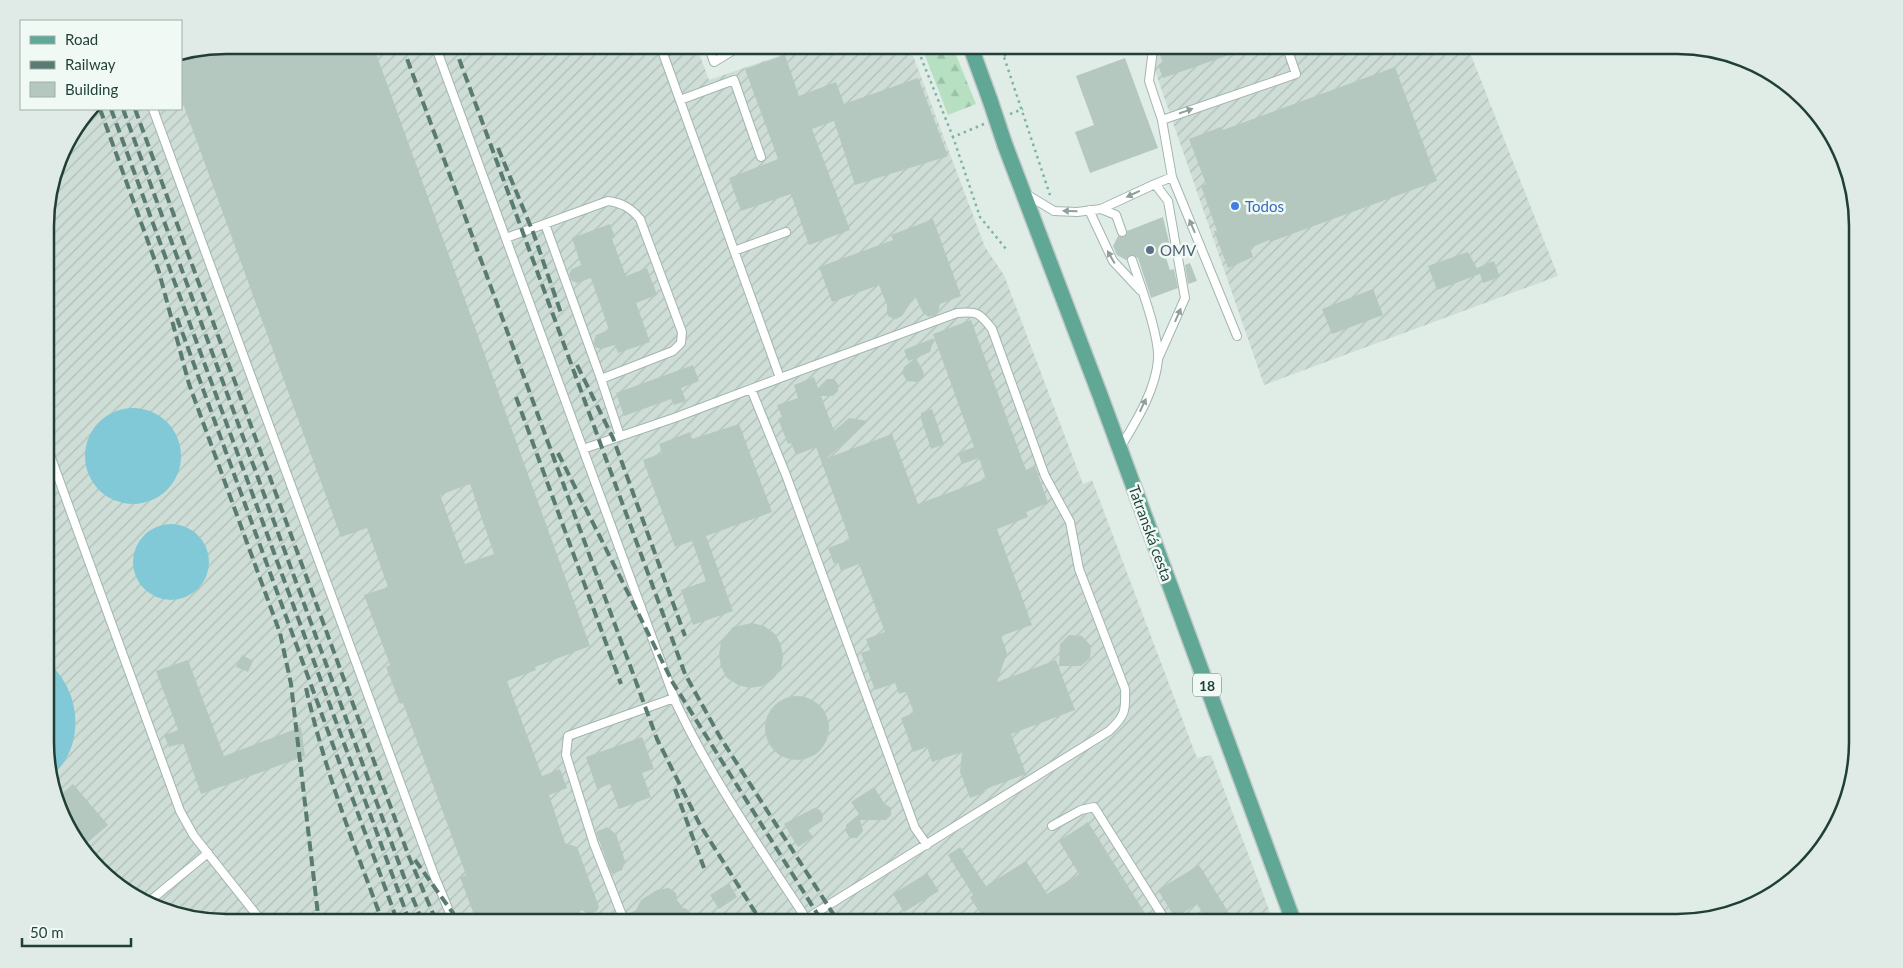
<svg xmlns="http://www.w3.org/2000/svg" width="1903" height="968" viewBox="0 0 1903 968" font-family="Lato,sans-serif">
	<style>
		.industrial { fill: url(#industrial-furrows) }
		.forest { fill: url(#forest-firs) }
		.water { fill: #82c9d8 }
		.building { fill: #b5c8c0; fill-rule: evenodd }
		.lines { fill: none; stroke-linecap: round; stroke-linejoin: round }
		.lane-casing { stroke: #a2b5af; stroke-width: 10 }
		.primary-casing { stroke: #c0c9c7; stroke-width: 18 }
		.path { stroke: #7db4a4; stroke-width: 2.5; stroke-dasharray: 2.5 4; stroke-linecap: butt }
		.lane { stroke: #fff; stroke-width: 8 }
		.primary { stroke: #60a796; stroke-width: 15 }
		.rail { stroke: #597b72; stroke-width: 4; stroke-dasharray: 10 5; stroke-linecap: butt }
		.primary-bridge-casing { stroke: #c0c9c7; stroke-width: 18; stroke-linecap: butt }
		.primary-bridge { stroke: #60a796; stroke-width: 15 }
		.oneway { fill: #8f9f9b }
		.shop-dot { fill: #3f7fe0; stroke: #f1f9f5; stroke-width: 2 }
		.service-dot { fill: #5c6f8a; stroke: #f1f9f5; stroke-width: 2 }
		.labels { text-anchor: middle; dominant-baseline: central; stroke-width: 5; stroke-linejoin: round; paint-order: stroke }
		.shield { fill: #f1f9f5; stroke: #5e7770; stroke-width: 1 }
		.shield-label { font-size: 14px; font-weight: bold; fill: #1f3f37 }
		.shop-label { font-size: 15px; fill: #366cbe; stroke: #f1f9f5; text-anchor: start }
		.service-label { font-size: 15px; fill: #4e5e75; stroke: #f1f9f5; text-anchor: start }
		.street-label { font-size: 15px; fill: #1f3f37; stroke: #f1f9f5 }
		.rim { fill: none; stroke: #1f3f37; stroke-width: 2.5 }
	</style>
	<defs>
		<pattern id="industrial-furrows" width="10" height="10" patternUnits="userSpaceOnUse" patternTransform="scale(1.25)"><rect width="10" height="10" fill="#ceddd6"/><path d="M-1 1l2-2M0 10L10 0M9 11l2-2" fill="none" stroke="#b0bfb8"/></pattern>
		<pattern id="forest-firs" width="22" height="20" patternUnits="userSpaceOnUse" patternTransform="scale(1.25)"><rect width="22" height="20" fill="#b7e0c3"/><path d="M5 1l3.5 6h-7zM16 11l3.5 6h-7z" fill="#9dc1a8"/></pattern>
	</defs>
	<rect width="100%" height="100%" fill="#e0ede7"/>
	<path class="industrial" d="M226,45h470l13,35 101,-35h99l76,202 19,28 79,209 9,-4 105,278 14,-3 63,168h-1048l-80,-19 -64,-52 -35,-86 -2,-552 19,-68 28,-37h89v-55z
		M1146,45h321l91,231 -294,109z"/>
	<path class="forest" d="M921,45h31l24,59 -28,11z"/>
	<path class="water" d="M85 456a48 48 0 1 1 96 0a48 48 0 1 1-96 0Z
		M133 562a38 38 0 1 1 76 0a38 38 0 1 1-76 0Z
		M46,661c30,23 39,69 18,101 -3,5 -9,10 -13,15l-4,-11z"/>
	<path class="building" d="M226,45h147l217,601 -55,21 1,3 -29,11 35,95 18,-7 7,19 -18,7 16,48 12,4 22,60 -2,4 -7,3 -9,-4 -5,9 -10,4h-89l-17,-46 6,-2 -63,-172 -3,1 -14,-37 4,-2 -26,-70 24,-8 -21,-59 -26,9 -160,-439v-44zM470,484l24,70 -29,10 -25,-69z
		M1157,45h94l1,2 -89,31 -5,-13 5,-2z
		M785,55l14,41 37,-14 8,22 74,-26 30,78 -93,29 -21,-64 -22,8 38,101 -41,15 -18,-51 -50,17 -12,-33 49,-19 -33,-90z
		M1125,58l33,90 -68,25 -15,-41 19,-7 -18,-49z
		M1395,67l42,114 -167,61 -1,-2 -19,8 3,9 -25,11 -14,-37h3l-16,-45 5,-2 -17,-45 32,-12 2,3z
		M1163,217l7,29 -7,3 7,21 4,-1 4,19 -27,10 -13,-40 -7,-3 -5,5 -9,-5 -4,-9 5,-10 6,1 3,-6z
		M933,219l28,77 -21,8 -3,10 -8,3 -6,-4 -8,-17 -13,20 -6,3 -7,-2 -2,-3v-9l-8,-20 -47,17 -13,-35 74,-27 -2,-5z
		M610,224l5,13 -3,2 14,37 21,-8 10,27 -21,8 14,39 -32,11 -3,-8 -14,4 -6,-2 -1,-6 2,-6 13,-5 -18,-52 -14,5 -5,-2 -3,-7 3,-5 9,-4 -9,-27z
		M1468,252l11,20 -2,-4 17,-7 6,16 -17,6 -3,-9 -43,16 -9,-24z
		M1190,263l7,18 -9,3 -3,-19z
		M1373,289l10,26 -51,19 -10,-25z
		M971,320l55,150 9,-4 13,37 -22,9 2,5 -31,12 35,96 -31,11 6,17 -10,29 59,-22 19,50 -64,24 15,40 -43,16 1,3 -14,5 -10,-26 2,-20 -30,10 -5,-15 -14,5 -12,-34 13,-5 -8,-21 -7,2 -4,-11 -20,7 -14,-37 9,-3 -4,-11 19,-7 -26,-68 -18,7 -3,-9 -4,2 -6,-16 22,-8 -34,-93 -20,8 -5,-12 -3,1 -10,-25 4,-2 -5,-12 21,-7 -4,-13 20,-8 4,11 9,-9h7l4,5v7l-5,5h-12l13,35 15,-13 19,3 -41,37 65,-24 26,70 68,-25 -7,-21 -17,6 -4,-11 16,-6 -41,-113z
		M934,338l-4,14 -14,6 8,15 -2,6 -5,3 -10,-1 -5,-8 2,-6 10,-8 -6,2 -4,-11z
		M693,365l6,16 -18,7 5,13 -12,4 -3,-6 -47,17 -8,-23z
		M932,409l12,35 -13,5 -10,-30v-6z
		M739,424l33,88 -66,24 27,75 -40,14 -12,-35 25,-9 -14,-40 -17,6 -32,-87 19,-7 -3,-9 31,-12 2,7z
		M752,623l12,3 11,8 6,11 2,12 -2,12 -8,10 -11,7 -12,2 -12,-3 -11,-7 -6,-11 -2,-12 2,-13 12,-15z
		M1069,635l13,1 9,10 -1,12 -9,8h-22l1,-22z
		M242,655l11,6 -5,11 -12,-5z
		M188,660l36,96 77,-29 4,29 -104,38 -18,-51 -14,4 -5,-12 14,-5 -22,-59z
		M765 728a32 32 0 1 1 64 0a32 32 0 1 1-64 0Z
		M642,737l12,32 -12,4 9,24 -32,12 -9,-25 -13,5 -11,-32z
		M73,784l35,41 -21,18 -16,-19 -12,-28z
		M874,787l10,16 7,5v7l-5,5h-26l3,11 -6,7h-7l-4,-6v-7l13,-11 -8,-12z
		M814,808l6,2 3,5 -1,6 -14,9 5,7 -15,10 -14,-23z
		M1088,822l63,101h-165l-16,-26 3,-2 -25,-40 12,-8 26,39 40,-25 21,33 32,-20 -20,-33z
		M607,827l9,7 9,27 -3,9 -7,3h-4l-15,-41z
		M1199,865l36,58h-26l-12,-19 -22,14 -17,-28z
		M927,873l12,18 -35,21 -11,-18z
		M729,883l8,14 -18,12 -9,-14z
		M669,888l7,5 1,7 6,8 4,1 8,14h-60l-6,-9 7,-4 5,-10 16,-10z"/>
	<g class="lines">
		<g class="lane-casing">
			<path id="lane" d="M435,45l241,658c37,78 86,148 133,220
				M708,45l6,17 28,-17
				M1153,49l-4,32 13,39
				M680,100l54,-20 27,77
				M153,109l281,766 20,48
				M1172,177l-10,-57 134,-46 -10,-29
				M1155,184l17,-7 65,159
				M1026,194l28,17 23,1 24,-3 15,6 6,17
				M1101,209l54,-25 13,17 17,97 -27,61
				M1089,210l24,51 27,29
				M545,224l56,155
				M506,238l102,-37c14,2 23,7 32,18l42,113 -1,11 -8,8 -72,28 19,57
				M734,251l52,-19
				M780,378l177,-65c20,-2 23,0 35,16l53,147 25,46 9,47 46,120c1,22 0,27 -16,42l-303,188
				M751,389l35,86 129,353 12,17
				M46,444l134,367 14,25 69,87
				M1120,448c16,-27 35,-56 38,-88 2,-23 -18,-76 -26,-100
				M583,449l91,-31 106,-40 -120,-333
				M1052,826l29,-16 13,-3 73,116
				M146,904l62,-51
				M625,923l-31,-79 -28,-89 2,-19 106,-38"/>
		</g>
		<g class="primary-casing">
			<path id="primary" d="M970,45l20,55
				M1005,145l95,250 194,528"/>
		</g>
		<path class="path" d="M916,45l37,92
			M1000,45l50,150
			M1004,56l14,-11
			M1010,114l13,-5
			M984,124l-31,13 27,80 26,32"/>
		<use href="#lane" class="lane"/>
		<use href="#primary" class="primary"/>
		<path class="rail" d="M402,45l255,694 43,86 62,98
			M454,45l231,629 35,63 119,186
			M100,109l59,163 30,112 91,249 11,51 28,239
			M111,109l299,814
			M123,109l281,768 19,46
			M135,109l274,748 28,66
			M498,148l35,84 29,84
			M177,318l221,605
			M577,365l36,73 72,198
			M516,397l105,287
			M558,453l115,230 150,240
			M306,688c18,81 48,157 77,235
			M675,789l29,79
			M415,860l45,63"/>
		<g class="primary-bridge-casing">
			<path id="primary-bridge" d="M990,100l15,45"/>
		</g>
		<use href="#primary-bridge" class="primary-bridge"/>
	</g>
	<defs><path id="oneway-solid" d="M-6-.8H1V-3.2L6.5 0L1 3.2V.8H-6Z" transform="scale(1.25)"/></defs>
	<g class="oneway">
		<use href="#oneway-solid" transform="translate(1186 111) rotate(-19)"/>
		<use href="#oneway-solid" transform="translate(1133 194) rotate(155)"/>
		<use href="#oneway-solid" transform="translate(1070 211) rotate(-179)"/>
		<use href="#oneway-solid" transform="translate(1192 226) rotate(-113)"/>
		<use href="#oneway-solid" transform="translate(1111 257) rotate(-120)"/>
		<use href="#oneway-solid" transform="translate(1178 315) rotate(-66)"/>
		<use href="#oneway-solid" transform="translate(1143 405) rotate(-65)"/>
	</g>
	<circle class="shop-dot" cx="1235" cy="206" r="5"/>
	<circle class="service-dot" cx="1150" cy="250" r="5"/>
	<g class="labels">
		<rect class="shield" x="1193" y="673.5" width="28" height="23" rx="4"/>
		<g class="shield-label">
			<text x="1207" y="685">18</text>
		</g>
		<g class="shop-label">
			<text x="1245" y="206">Todos</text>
		</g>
		<g class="service-label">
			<text x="1160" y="250">OMV</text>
		</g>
		<g class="street-label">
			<text transform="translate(1151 533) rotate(70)">Tatranská cesta</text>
		</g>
	</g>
	<path d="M0 0H1903V968H0ZM226 54H1677A172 172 0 0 1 1849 226V742A172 172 0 0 1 1677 914H226A172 172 0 0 1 54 742V226A172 172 0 0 1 226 54Z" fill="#e0eae6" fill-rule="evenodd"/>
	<path class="rim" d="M226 54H1677A172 172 0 0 1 1849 226V742A172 172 0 0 1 1677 914H226A172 172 0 0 1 54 742V226A172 172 0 0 1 226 54Z"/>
	<rect x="20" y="20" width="162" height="90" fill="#f1f9f5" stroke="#9dafa9"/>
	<rect x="30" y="36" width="25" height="8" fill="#60a796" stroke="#9dafa9"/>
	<text x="65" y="45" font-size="15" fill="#1f3f37">Road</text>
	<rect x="30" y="61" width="25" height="8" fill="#597b72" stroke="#9dafa9"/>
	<text x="65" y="70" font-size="15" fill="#1f3f37">Railway</text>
	<rect x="30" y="82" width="25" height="15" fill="#b5c8c0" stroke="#9dafa9"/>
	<text x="65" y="95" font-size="15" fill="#1f3f37">Building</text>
	<path d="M22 938v8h109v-8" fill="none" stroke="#1f3f37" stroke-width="2.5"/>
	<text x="30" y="938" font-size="15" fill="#1f3f37" stroke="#f1f9f5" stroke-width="4" paint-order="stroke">50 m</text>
</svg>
